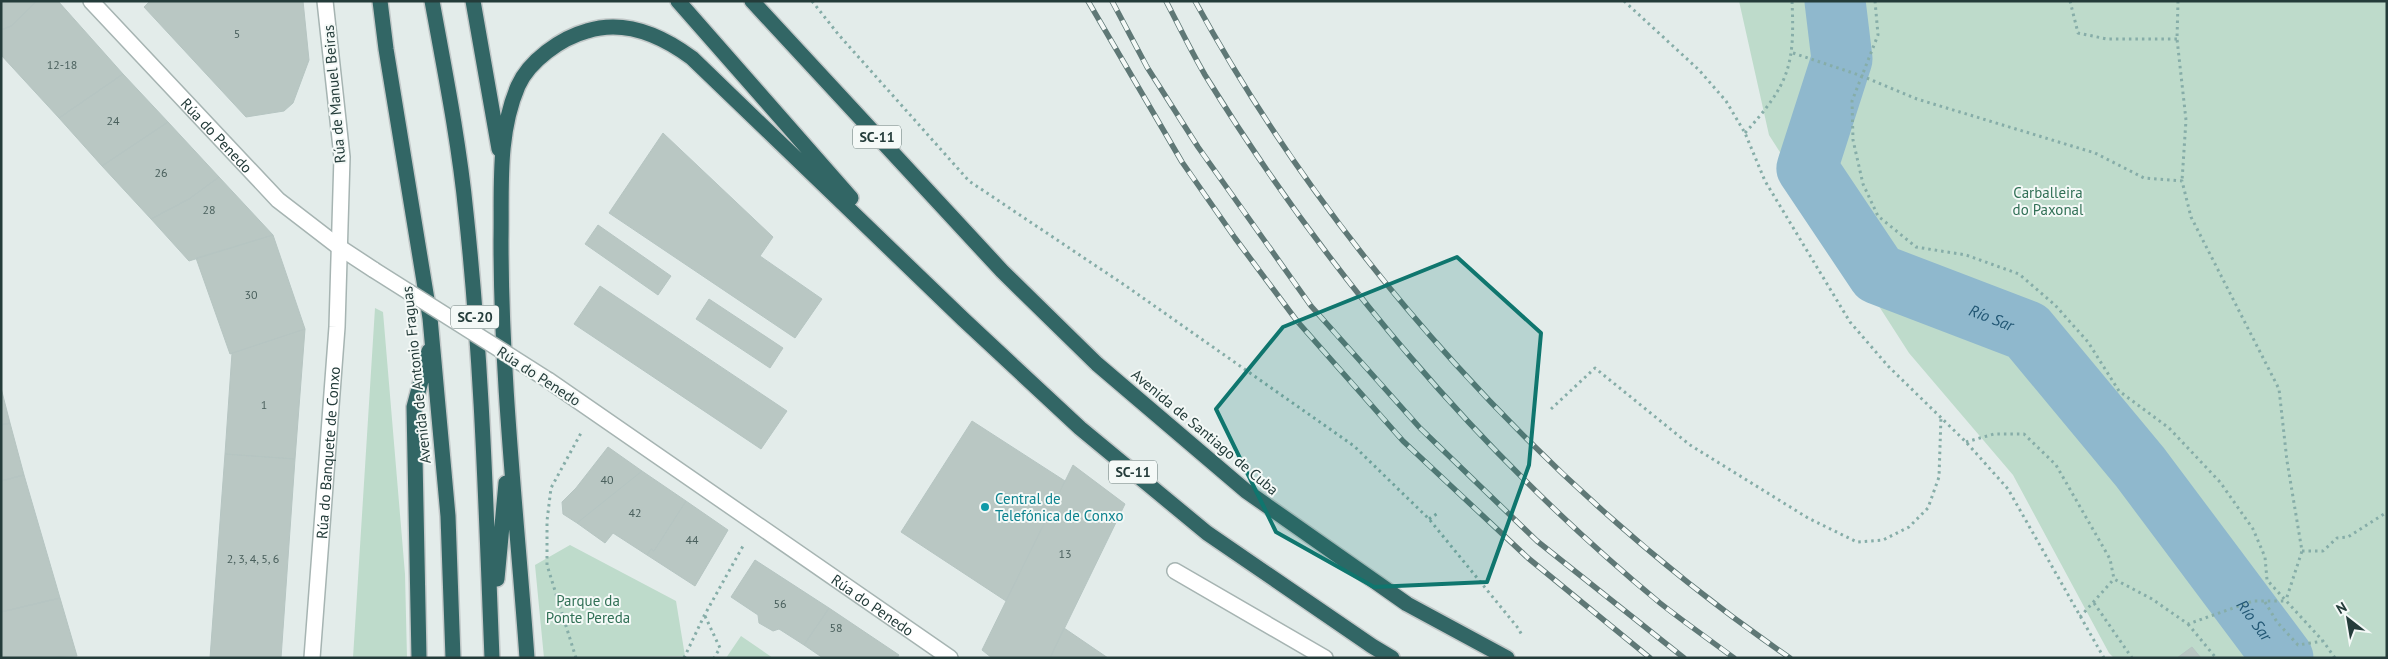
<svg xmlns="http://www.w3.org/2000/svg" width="2388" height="659" viewBox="0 0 2388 659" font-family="'PT Sans',sans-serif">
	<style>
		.green { fill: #bedbcb }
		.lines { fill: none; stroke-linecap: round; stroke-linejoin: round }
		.river { stroke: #8fb8cd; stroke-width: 61 }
		.building { fill: #b9c7c3; stroke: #b6c5c2 }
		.lane-casing { stroke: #a6b4b2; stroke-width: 18 }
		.street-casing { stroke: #a6b4b2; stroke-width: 18 }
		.highway-casing { stroke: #c2c8c8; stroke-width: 18 }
		.path { stroke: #86ada8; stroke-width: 3; stroke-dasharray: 2.5 4; stroke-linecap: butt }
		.lane { stroke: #fff; stroke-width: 15 }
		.street { stroke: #fff; stroke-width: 15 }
		.highway { stroke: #326665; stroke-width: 15 }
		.rail-casing { stroke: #5f7876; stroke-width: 5.5 }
		.rail { stroke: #f4f9f7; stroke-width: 4; stroke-dasharray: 11; stroke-linecap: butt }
		.street-bridge-casing { stroke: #a6b4b2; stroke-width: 18; stroke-linecap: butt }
		.street-bridge { stroke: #fff; stroke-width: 15 }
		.marked { fill: #0f766e; fill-opacity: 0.2; stroke: #0f766e; stroke-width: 4; stroke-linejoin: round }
		.culture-dot { fill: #0f9aa8; stroke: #f4f9f7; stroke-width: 2 }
		.labels { text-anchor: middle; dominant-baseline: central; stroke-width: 4; stroke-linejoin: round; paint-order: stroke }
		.number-label { font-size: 12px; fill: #495f5c }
		.shield { fill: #f4f9f7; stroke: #627573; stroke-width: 1 }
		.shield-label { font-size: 14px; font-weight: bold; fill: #243c3a }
		.street-label { font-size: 15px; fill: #243c3a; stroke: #f4f9f7 }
		.park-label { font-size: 15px; fill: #317056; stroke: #f4f9f7 }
		.culture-label { font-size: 15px; fill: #0d838f; stroke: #f4f9f7; text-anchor: start }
		.water-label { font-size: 16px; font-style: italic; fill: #225774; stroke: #f4f9f7 }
	</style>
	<rect width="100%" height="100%" fill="#e3ecea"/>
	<path class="green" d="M1739,1h648v657h-273l-5,-5 -96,-178 -104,-122 -140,-218z
		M375,308l8,4 22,262 2,84h-54z
		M570,545l106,56 9,55 -141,2 -9,-93z
		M741,636l32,22h-47z"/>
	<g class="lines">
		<path class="river" id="s1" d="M1835,1l7,58 -35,109 71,106 149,57 113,136 143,191"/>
	</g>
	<path class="building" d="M1,1h36l-26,25 -10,4z
		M37,1h21l65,73 -64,44 -58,-63v-25l10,-4z
		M150,1h153l6,59 -16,43 -9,8 -38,6 -102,-110z
		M123,74l45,48 -66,44 -43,-48z
		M168,122l51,55 -30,22 -38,20 -49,-53z
		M663,133l110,104 -13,19 62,43 -27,39 -186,-125z
		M219,177l54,58 -84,26 -38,-42 38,-20z
		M598,225l73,51 -13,19 -73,-51z
		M273,235l32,94 -75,25 -34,-96z
		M600,286l187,125 -26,38 -187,-125z
		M709,299l74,49 -13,20 -74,-49z
		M305,329l-10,130 -70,-5 7,-101z
		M1,388l9,35 -9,2z
		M972,421l93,60 -59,120 -105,-69z
		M10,423l14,52 -23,6v-56z
		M608,447l34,24 -65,52 -14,-9 -1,-12 14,-14z
		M225,454l70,5 -14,199h-71z
		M1073,465l52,39 -75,154h-58l-10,-8z
		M642,471l44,30 -32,50 -3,-2 -4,6 -34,-22 -8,10 -28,-20z
		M24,475l36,123 -59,14v-131z
		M686,501l42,29 -33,56 -48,-31 4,-6 3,2z
		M755,560l74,48 -25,37 -25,-16 -6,2 -14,-8 -1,-8 -27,-18z
		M60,598l17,58 -76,2v-46z
		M829,608l70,47 -2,3h-74l-19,-13z
		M1064,628l44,30h-58z
		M2192,647l9,11h-24z"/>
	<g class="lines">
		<g class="lane-casing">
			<path id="lane" d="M1175,571l150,87"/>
		</g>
		<g class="street-casing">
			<g id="street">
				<path id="s2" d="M91,1l187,199 61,47 35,23"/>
				<path id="s3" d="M548,380l402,278"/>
				<path id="s4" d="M312,658l25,-331 5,-170 -17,-156"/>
			</g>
		</g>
		<g class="highway-casing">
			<path id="highway" d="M380,1l6,48 44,269 18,198 5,142
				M432,1c13,71 27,141 34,212 16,148 20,296 26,445
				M473,1l26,148
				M678,1l173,197
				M752,1l250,270 95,93 149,127 161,113 100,54
				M497,579l9,-96
				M419,658l-5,-251 15,-56
				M527,658c-10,-139 -26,-278 -26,-418 1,-51 -4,-105 17,-154 11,-25 43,-48 69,-55 38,-12 74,4 105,27l271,261 117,109 127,105 165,113 20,12"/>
		</g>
		<path class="path" d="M812,1l26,33 131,147 157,105 228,160 75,73 89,109 5,9
			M1624,1l75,69 27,31 19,32 20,48 85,141 38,44 78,76 42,47 96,169
			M1875,1l3,34 -26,66 1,39 10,44 15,32 38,31 50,8 53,19 36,31 33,37 31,49 50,37 51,54 33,47 12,28 2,23 56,61 12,17
			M2070,1l8,32 29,6h70
			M2178,1l-1,38 9,81 -4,61
			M1793,53l69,23 55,23 178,54 49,25 38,3 9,36 88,172 8,72 15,90 -16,49
			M1745,133c44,-49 50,-67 47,-132
			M1551,409l44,-41 95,77 118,73 49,24 26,-2 26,-13 19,-19 11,-31 2,-60
			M1966,442l28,-8h30l32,31 54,94 4,20 38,20 36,25 65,-23h32
			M1429,519l9,-6
			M2302,551h21l14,-13 11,-1 39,-25
			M2265,602l12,20 21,23 25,-4
			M2094,603l38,55
			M705,616l15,32 -6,10
			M2080,617l34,-38
			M2188,624l28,34
			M576,658l-29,-93v-44l4,-33 30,-55
			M684,658l20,-42 39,-70"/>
		<use href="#lane" class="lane"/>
		<use href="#street" class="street"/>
		<use href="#highway" class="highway"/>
		<g class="rail-casing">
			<path id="rail" d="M1088,1l94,161 53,76 62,83 106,120 125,117 122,100
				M1112,1l35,66 51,80 113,159 109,122 117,113 147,117
				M1166,1c13,25 25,50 39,74 122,198 275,379 455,528 24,19 50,37 74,55
				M1195,1c140,256 355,492 595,657"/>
		</g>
		<use href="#rail" class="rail"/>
		<g class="street-bridge-casing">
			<path id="street-bridge" d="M374,270l174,110"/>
		</g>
		<use href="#street-bridge" class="street-bridge"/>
	</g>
	<path class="marked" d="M1457,257l84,76 -12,132 -42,117 -113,5 -98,-55 -60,-123 67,-82z"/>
	<circle class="culture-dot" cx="985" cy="507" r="5"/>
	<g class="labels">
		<g class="number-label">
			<text x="237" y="33">5</text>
			<text x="62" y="64">12-18</text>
			<text x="113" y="120">24</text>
			<text x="161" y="172">26</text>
			<text x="209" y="209">28</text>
			<text x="251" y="294">30</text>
			<text x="264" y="404">1</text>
			<text x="607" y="479">40</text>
			<text x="635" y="512">42</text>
			<text x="692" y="539">44</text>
			<text x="1065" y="553">13</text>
			<text x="253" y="558">2, 3, 4, 5, 6</text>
			<text x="780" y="603">56</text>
			<text x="836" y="627">58</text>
		</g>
		<g class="shield">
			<rect x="853" y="125.5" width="48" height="23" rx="4"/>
			<rect x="451" y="305.5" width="48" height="23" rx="4"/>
			<rect x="1109" y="460.5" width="48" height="23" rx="4"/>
		</g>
		<g class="shield-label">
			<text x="877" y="137">SC-11</text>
			<text x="475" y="317">SC-20</text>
			<text x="1133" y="472">SC-11</text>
		</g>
		<g class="street-label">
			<text transform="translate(334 94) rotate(-95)">Rúa de Manuel Beiras</text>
			<text stroke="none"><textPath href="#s2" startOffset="184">Rúa do Penedo</textPath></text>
			<text transform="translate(416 375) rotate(-96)">Avenida de Antonio Fraguas</text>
			<text transform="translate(539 376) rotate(33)">Rúa do Penedo</text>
			<text transform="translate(1205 432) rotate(40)">Avenida de Santiago de Cuba</text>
			<text stroke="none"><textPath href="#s4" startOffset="206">Rúa do Banquete de Conxo</textPath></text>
			<text stroke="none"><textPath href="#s3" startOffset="395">Rúa do Penedo</textPath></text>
		</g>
		<g class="park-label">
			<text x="2048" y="192">Carballeira<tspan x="2048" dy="17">do Paxonal</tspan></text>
			<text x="588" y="600">Parque da<tspan x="588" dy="17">Ponte Pereda</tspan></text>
		</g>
		<g class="culture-label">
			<text x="995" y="498">Central de<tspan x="995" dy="17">Telefónica de Conxo</tspan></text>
		</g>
		<g class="water-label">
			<text stroke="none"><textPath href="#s1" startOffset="422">Río Sar</textPath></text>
			<text stroke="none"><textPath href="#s1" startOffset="828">Río Sar</textPath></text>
		</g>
	</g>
	<rect width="2388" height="659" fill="none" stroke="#243c3a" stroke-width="5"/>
	<g transform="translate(2348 619) rotate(329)" stroke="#f4f9f7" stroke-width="4" paint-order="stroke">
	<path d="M0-4L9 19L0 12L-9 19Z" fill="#243c3a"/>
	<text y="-8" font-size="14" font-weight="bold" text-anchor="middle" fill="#243c3a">N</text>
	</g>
</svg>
